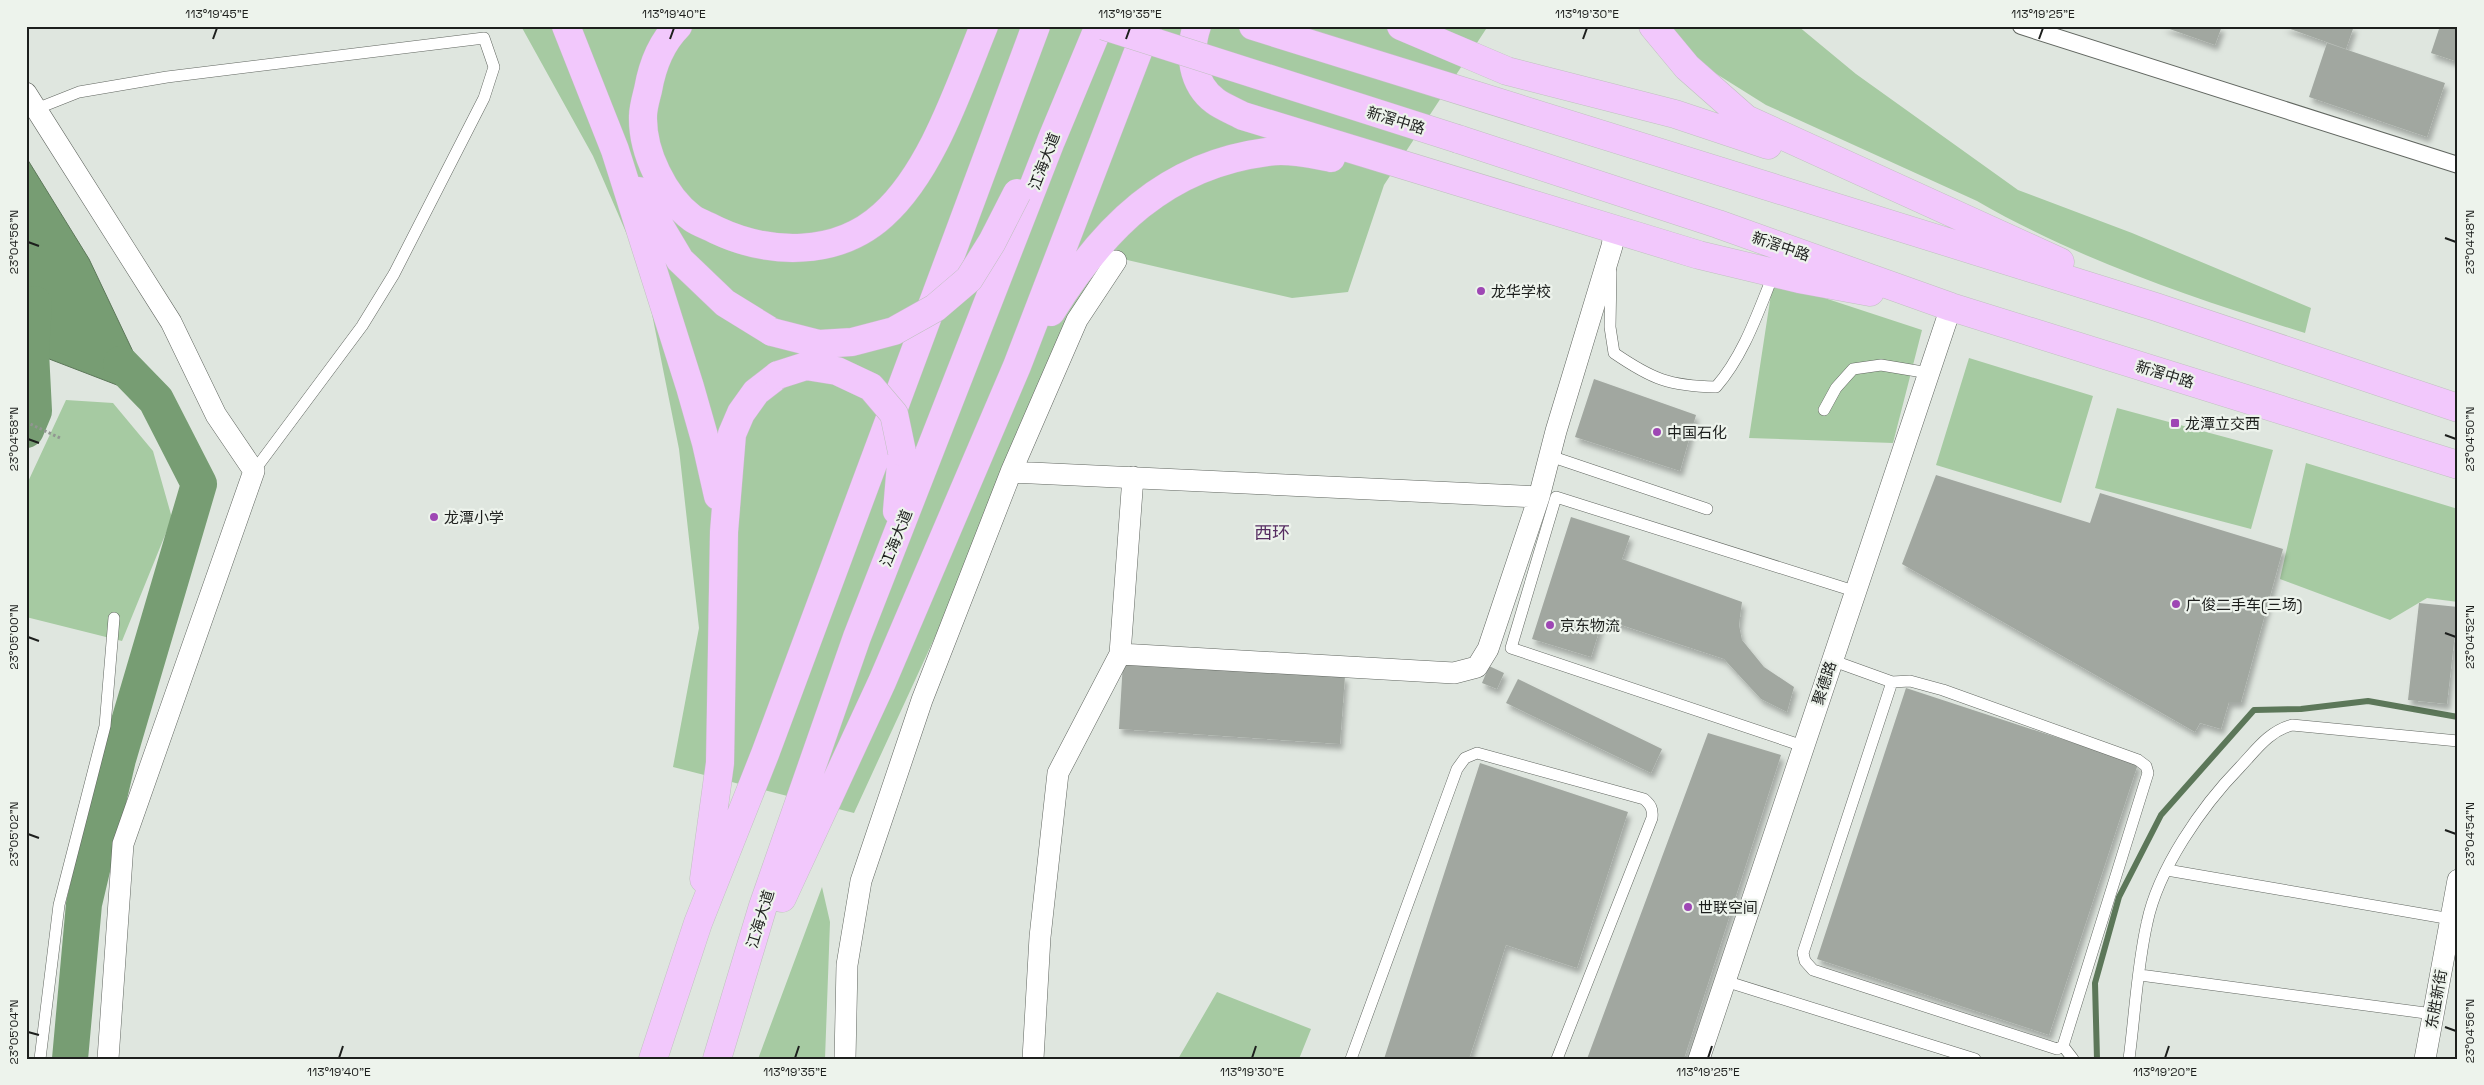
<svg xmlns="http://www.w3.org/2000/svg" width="2484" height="1085" viewBox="0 0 2484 1085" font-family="'Space Grotesk','Noto Sans SC',sans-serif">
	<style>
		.green { fill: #a6caa2 }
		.water { fill: #779d73; stroke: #5c7759 }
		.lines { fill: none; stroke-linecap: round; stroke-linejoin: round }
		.stream { stroke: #5c7759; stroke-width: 6 }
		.river { stroke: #779d73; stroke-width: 36 }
		.building { fill: #a1a7a0; filter: url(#shadow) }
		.service-casing { stroke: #616660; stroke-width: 12 }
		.pedestrian-casing { stroke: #616660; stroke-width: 18 }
		.minor-casing { stroke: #616660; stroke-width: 22 }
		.trunk-casing { stroke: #c0c0c0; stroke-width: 29 }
		.path { stroke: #919691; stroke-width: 3; stroke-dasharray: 2.5 2.5; stroke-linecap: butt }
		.service { stroke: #fff; stroke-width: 11 }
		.pedestrian { stroke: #fff; stroke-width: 16 }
		.minor { stroke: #fff; stroke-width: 21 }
		.trunk { stroke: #f2c8fc; stroke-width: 28 }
		.trunk-bridge-casing { stroke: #c0c0c0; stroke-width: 29; stroke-linecap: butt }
		.trunk-bridge { stroke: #f2c8fc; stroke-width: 28 }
		.ticks { fill: none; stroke: #1d1f1d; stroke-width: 2 }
		.poi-dot { fill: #9e47b4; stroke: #edf3ec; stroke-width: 2 }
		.labels { text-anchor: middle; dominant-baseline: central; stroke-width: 4.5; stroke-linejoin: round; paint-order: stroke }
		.street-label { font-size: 15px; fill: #1d1f1d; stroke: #edf3ec }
		.poi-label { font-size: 15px; fill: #1d1f1d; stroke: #edf3ec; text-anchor: start }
		.quarter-label { font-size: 18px; fill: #562c61; stroke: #edf3ec }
		.neatline { fill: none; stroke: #1d1f1d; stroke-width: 2 }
		.ticks-label { font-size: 12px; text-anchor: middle; fill: #1d1f1d }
	</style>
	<defs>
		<filter id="shadow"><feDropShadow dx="3" dy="5.5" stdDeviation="2.5" flood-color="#0004"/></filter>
	</defs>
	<rect width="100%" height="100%" fill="#dfe6df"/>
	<path class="green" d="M521,26h967l-104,159 -36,107 -56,6 -182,-42 -256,557 -181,-46 26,-139 -20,-179 -35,-175 -51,-118z
		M1667,26h131l58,48 162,116 114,43 179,75 -6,25c-112,-35 -226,-73 -328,-132l-211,-96 -83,-52z
		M1773,281l149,49 -29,113 -144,-5z
		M1969,358l124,38 -32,107 -125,-38z
		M66,400l47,3 40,48 19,67 -50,123 -96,-24v-131z
		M2117,408l156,42 -22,79 -156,-41z
		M2306,463l152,46v93l-31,-4 -37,22 -110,-41z
		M822,887l8,35 -5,137h-67z
		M1217,992l94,37 -12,30h-121z"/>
	<path class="water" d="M26,157l63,102 67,141 -125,-48 -5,-29z"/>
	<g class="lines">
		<path class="stream" d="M2097,1059l-2,-76 24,-86 42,-82 93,-105 47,-1 67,-8 90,16"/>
		<path class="river" d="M26,430l8,-19 -3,-59 3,-48
			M70,1059l14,-155 34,-145 81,-275 -43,-84 -35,-36"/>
	</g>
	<path class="building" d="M2161,26h61l-7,19z
		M2282,26h72l-8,23z
		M2440,26h18v36l-27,-9z
		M2327,43l118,40 -18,54 -118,-40z
		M1594,379l102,36 -16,56 -105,-34z
		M1936,475l154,48 10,-30 183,56 -42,153h-12l-8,27 -21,-6 -5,9 -293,-168z
		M1571,517l59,19 -8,23 120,43 -3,23 3,15 22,27 30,20 -7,25 -26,-13 -37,-40 -121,-40 -12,38 -59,-18z
		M2419,603l39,4 -11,97 -39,-4z
		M1123,662l222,14 -5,68 -221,-15z
		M1489,666l15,7 -7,16 -15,-6z
		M1518,679l144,70 -11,24 -145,-70z
		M1906,688l232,76 -89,271 -232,-76z
		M1708,733l73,22 -97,304h-97z
		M1480,763l148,49 -51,156 -71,-23 -37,114h-85z"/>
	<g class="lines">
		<g class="service-casing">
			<path id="service" d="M36,109l43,-17 88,-15 317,-39 10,29 -10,31 -90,176 -32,52 -108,145
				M1611,272l-1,55 4,26c38,26 55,33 102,34 28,-32 42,-75 58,-114
				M1824,410l12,-22 17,-19 28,-4 48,8
				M1550,456l157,53
				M1831,660l61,22 18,-1 33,9 195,70 8,6 2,7 -85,273 -6,3 -244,-79 -8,-9 -2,-8 89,-271
				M1803,746l-292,-98 45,-151 298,94
				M2167,870l284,49
				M2140,975l293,39
				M1725,981l250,78
				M2063,1046l10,13
				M40,1059l19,-154 46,-179 9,-108
				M1351,1059l106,-290 8,-11 12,-5 167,46c7,6 9,10 8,19l-95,241
				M2129,1059c6,-45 8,-92 18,-136 11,-54 55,-117 93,-156 16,-17 29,-36 52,-42l166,16"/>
		</g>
		<g class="pedestrian-casing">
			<path id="pedestrian" d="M2021,26l437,139"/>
		</g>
		<g class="minor-casing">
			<path id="minor" d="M26,93l145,229 45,93 38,56 -131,373 -15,215
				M1116,261l-39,59 -66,152 528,25
				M1120,654l13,-177
				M845,1059l2,-94 14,-84 61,-181 89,-228
				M1033,1059l7,-122 18,-164 62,-119 334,19 23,-6 11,-18 51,-152 17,-66 56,-185 3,-17
				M1699,1059l252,-752
				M2425,1059l33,-179"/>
		</g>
		<g class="trunk-casing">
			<path id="trunk" d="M566,26l49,124 75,237 16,56 12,53
				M678,26c-17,17 -26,41 -30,64 -2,8 -5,18 -5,26 -1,36 21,81 49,102 7,5 17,8 24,12 53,25 121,27 167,-15 49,-44 76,-128 101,-189
				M1197,26c-9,26 -5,58 18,75 8,6 19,10 28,15l456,139 100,24 71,13
				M1253,26l903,281 302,101
				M1401,26l106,45 168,43 93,31
				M1653,26l34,41 59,52 314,143
				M1458,139l260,85 233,83 507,158
				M639,191l41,69 45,43 47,29
				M1051,312c52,-84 114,-147 216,-160 21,-3 44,2 64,6
				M897,511l5,-59
				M704,879l16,-116 4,-231 8,-98 9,-21 15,-21 22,-17
				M782,898l100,-216 135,-316 131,-340
				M653,1059l45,-136 67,-169 271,-728
				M717,1059l46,-153 94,-269 194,-496 48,-115"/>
		</g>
		<path class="path" d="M26,422l34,16"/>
		<use href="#service" class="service"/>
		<use href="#pedestrian" class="pedestrian"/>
		<use href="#minor" class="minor"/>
		<use href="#trunk" class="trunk"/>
		<g class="trunk-bridge-casing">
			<path id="trunk-bridge" d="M1104,26l354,113
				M772,332l47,12 33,-2 42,-11 41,-23 34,-29 23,-37 25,-49
				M778,375l28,-9 31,5 34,16 23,27 8,38"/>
		</g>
		<use href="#trunk-bridge" class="trunk-bridge"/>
	</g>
	<path class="ticks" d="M213,39l4,-11M670,39l4,-11M1126,39l4,-11M1583,39l4,-11M2039,39l4,-11M2445,238l11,4M28,242l11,4M2445,435l11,4M28,439l11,4M2445,633l11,4M28,637l11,4M2445,830l11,4M28,834l11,4M2445,1027l11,4M28,1032l11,3M339,1058l4,-12M795,1058l4,-12M1252,1058l4,-12M1708,1058l4,-12M2165,1058l4,-12"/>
	<g class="poi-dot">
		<circle cx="1481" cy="291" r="5"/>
		<rect x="2170" y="418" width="10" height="10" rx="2.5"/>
		<circle cx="1657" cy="432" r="5"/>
		<circle cx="434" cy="517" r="5"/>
		<circle cx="2176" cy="604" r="5"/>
		<circle cx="1550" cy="625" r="5"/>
		<circle cx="1688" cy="907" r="5"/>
	</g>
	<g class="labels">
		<g class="street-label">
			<text transform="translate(1396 120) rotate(17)">新滘中路</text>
			<text transform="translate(1044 161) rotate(-69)">江海大道</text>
			<text transform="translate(1781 246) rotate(19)">新滘中路</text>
			<text transform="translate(2165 374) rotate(17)">新滘中路</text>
			<text transform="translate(896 538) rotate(-68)">江海大道</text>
			<text transform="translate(1824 683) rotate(-72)">聚德路</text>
			<text transform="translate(760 919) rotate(-73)">江海大道</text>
			<text transform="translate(2436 999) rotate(-80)">东胜新街</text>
		</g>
		<g class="poi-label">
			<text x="1491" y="291">龙华学校</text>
			<text x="2185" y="423">龙潭立交西</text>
			<text x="1667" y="432">中国石化</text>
			<text x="444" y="517">龙潭小学</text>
			<text x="2186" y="604">广俊二手车(三场)</text>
			<text x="1560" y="625">京东物流</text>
			<text x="1698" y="907">世联空间</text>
		</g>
		<g class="quarter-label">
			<text x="1272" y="532">西环</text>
		</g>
	</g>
	<rect width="2484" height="1085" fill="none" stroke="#edf3ec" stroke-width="55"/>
	<rect x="28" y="28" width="2428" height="1030" class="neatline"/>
	<g class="ticks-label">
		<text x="217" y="18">113°19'45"E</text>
		<text x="674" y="18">113°19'40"E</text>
		<text x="1130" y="18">113°19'35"E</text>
		<text x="1587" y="18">113°19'30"E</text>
		<text x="2043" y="18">113°19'25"E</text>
		<text transform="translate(2470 242) rotate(-90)" y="4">23°04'48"N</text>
		<text transform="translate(14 242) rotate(-90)" y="4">23°04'56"N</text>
		<text transform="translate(2470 439) rotate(-90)" y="4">23°04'50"N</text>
		<text transform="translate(14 439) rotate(-90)" y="4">23°04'58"N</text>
		<text transform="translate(2470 637) rotate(-90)" y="4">23°04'52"N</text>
		<text transform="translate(14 637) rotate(-90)" y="4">23°05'00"N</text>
		<text transform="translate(2470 834) rotate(-90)" y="4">23°04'54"N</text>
		<text transform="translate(14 834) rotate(-90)" y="4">23°05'02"N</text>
		<text transform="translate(2470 1031) rotate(-90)" y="4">23°04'56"N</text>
		<text transform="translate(14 1032) rotate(-90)" y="4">23°05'04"N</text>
		<text x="339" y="1076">113°19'40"E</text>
		<text x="795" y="1076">113°19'35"E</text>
		<text x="1252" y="1076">113°19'30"E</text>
		<text x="1708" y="1076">113°19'25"E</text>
		<text x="2165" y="1076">113°19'20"E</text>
	</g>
</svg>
